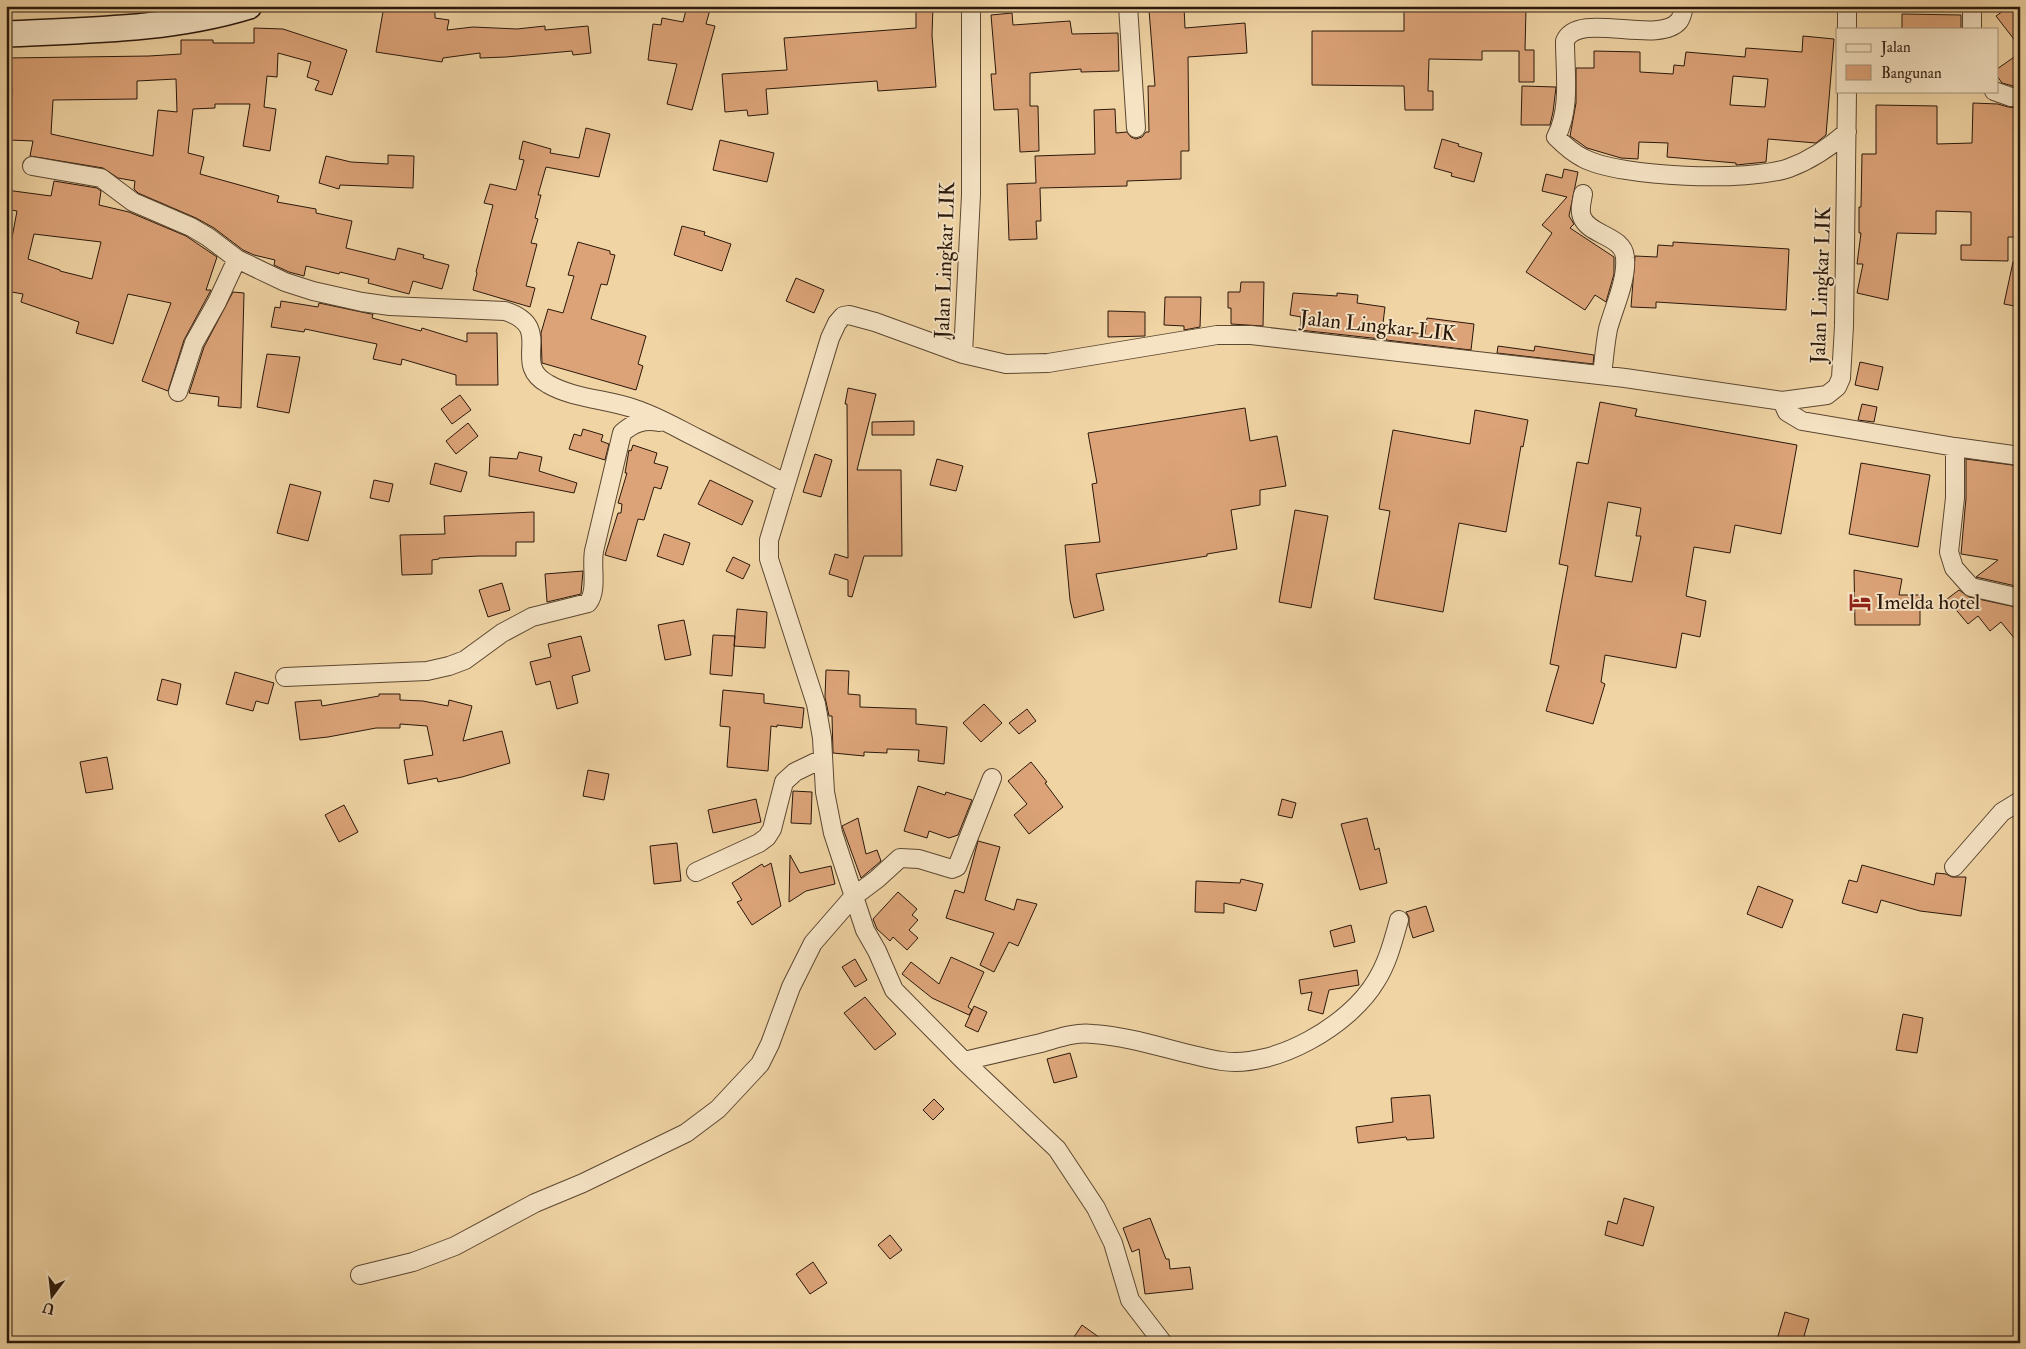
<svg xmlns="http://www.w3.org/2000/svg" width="2026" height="1349" viewBox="0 0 2026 1349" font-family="'IM FELL Double Pica',serif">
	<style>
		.building { fill: #dca378; stroke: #2a180b; fill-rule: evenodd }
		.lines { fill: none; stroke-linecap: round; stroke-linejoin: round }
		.street-casing { stroke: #5c4731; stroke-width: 20 }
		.secondary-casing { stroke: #2a180b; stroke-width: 28 }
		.street { stroke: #f5e3c4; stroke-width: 18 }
		.secondary { stroke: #f5e3c4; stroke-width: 25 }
		.labels { text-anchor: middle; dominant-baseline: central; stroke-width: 4; stroke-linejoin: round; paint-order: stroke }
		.street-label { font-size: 21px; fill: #2a180b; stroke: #f5e3c4 }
		.poi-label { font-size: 21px; fill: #2a180b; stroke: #f5e3c4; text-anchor: start }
	</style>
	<rect width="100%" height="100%" fill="#f0d4a4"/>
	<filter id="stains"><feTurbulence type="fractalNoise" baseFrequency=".004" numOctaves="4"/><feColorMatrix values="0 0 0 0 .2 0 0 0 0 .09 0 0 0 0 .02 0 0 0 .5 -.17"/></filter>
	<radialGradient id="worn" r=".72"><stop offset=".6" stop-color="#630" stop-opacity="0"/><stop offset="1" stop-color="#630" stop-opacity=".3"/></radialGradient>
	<path class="building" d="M384,6h15l36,6v6l14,2 -2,10 26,-3 44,2 28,-3v4l43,-4 3,27 -18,2 -1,-4 -66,6 -26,1v-5l-37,5 -1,4 -66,-10z
		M687,6h24l-5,18 9,2 -23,84 -25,-6 10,-40 -29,-4 5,-36 8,1 1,-7 21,4z
		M916,6h17l-1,29 4,52 -58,4 -1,-10 -111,8 2,25 -20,2 -1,-6 -22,2 -3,-38 65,-4 -3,-32 132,-10z
		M1404,6l122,2 -1,42h9v32h-15v-31h-37v9l-53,-1 -1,32h5v19h-28l-1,-24 -92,-1v-54h92z
		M2010,6h6l4,6v35l-24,-31z
		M1184,7l1,21 60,-5 2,30 -59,4 1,94h-8v28l-54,2v5l-87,2 1,33h-5l1,18 -28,1 -2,-56 29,-1 -1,-27 60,-2 -1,-44 21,-1 1,24 11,-1 4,5 5,2 6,-2 4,-5h3l-1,-46h7l-6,-76z
		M1012,13l1,12 57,-4 2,13 46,-1 1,38 -38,1v-3l-51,4v33h8l1,45 -19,1 -2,-43 -24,1 -3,-36h5l-5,-59z
		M1902,14l59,1v14h-59z
		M254,28l29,1 64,21 -15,45 -17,-5 4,-9 -12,-4 4,-15 -33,-9 -1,24 -10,-1 -3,31 12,2 -6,42 -27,-5 7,-42h-35v4l-22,1 -5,44 16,4 -4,17 79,22 -2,6 39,7v4l36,8 -6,27 49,12 3,-12 26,7 -1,3 26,7 -7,24 -29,-8 -4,13 -41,-11 1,-4 -29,-7 -1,2 -33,-8 -2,10 -15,-4 -15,-7 1,-5 -21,-5 -11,-5 -29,-22 -18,-10 -58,-25 -4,-4 1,-8 -17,-3 -15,-10 -73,-12 3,-15 -23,-1 2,-53h-6v-29l143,-2 32,-2v-14h32v3h41zM176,79l1,33 -19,-2 -5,46 -102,-22 2,-34 84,-1v-18z
		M1803,36l31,3 -8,96 -10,8 -48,-4 -2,23 -30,3v-2l-69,-6 1,-14 -29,-1 -1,17 -17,-1 -34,-10 -17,-12 6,-33v-35h18v-17l46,1v20l33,2 1,-9 10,1 2,-14 59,5 1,-9 56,4zM1733,76l35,3 -3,28 -35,-2z
		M2020,53v33h-7l-11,-3 -5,-7v-7z
		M1522,86l34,1 -3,25 -3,13h-29z
		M1973,103l25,1 10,3 12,1v129h-12v24l-47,-1v-15h10v-33l-35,-1v23l-39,-1 -9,67 -31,-7 6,-29h-6l4,-31h-2v-26h2l1,-53h14v-49l61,1v38l35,-1z
		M586,128l24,6 -11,43 -53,-10 -8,28h3l-6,23 3,1 -7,24 6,1 -11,42 9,2 -5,19 -57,-17 4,-17 -1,-1 17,-67 -9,-2 6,-19 26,6 8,-30 -5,-1 4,-18 28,8 -1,4 29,5z
		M1442,139l17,5 -1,2 24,7 -8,29 -23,-6 1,-3 -18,-5z
		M720,140l54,13 -7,29 -54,-12z
		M388,155l26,1 -1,32 -73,-3 -1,4 -20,-6 7,-27 25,6 37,2z
		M1564,169l14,3 -9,44 5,8 -4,4 44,29v17l-8,28 -11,-7 -10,15 -59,-38 26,-39 -10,-8 25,-28 -25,-6 4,-17 16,4z
		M54,181l43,7 4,3 -2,14 30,7 57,24 31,21 -11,33h5l-27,50 -16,51 -26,-10 29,-78 -43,-9 -15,50 -37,-11 3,-11 -58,-20 2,-8 -17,-3v-44l4,1 7,-37 -11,-2v-19l45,6zM34,234l67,8 -9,37 -32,-8v-1l-32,-11z
		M682,226l23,6 -1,3 27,9 -9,27 -48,-16z
		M578,242l32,9v3l5,1 -8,30 -6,-1 -10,35 55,17 -8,28 5,2 -7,24 -94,-27 -1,-30 7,-24 15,4 11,-37 -6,-1z
		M1673,242l116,7 -3,61 -130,-8v6l-25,-1 4,-51 22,1 1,-12 15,1z
		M2013,262l7,1v44l-16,-3z
		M796,278l28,12 -10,23 -28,-12z
		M1241,282h23l-1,44 -32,-2v-16h-3v-16h12z
		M233,292l11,1 -3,115 -23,-2 1,-9 -30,-4 15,-46z
		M1293,293l44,3v-3l21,2 -1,8 28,4 -4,32 -81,-9 1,-13 -11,-2z
		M1165,297h36l-1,30 -16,3v-4l-20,-1z
		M281,301l37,6 1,-4 52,11h2l-1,4 49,13 1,-3 45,14v-9h30l1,52h-42v-10l-54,-16 -1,6 -28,-6 4,-15 -72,-15 -1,3 -33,-5 4,-20 5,1z
		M1108,311l37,1v24l-37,1z
		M1427,318l47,6 -3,26 -85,-10 2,-10 37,4z
		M1498,346l36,5 1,-5 59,9 -1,9 -96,-11z
		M267,354l33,3 -11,56 -32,-6z
		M1860,362l23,5 -5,23 -23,-5z
		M848,388l28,6 -19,76h44l1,86h-38l-12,41 -4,-1v-16l-19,-6 6,-20 13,4 -1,-154h-2z
		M460,395l11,15 -19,14 -11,-15z
		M1600,402l37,7 -2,7 162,29 -16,89 -46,-9 -5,28 -36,-6 -8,49 20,5 -6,36 -18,-4 -6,35 -71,-13 -4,27 4,2 -12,40 -47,-13 13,-45 -9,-2 18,-98 -9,-2 18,-102 11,2zM1608,502l33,6 -5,28h5l-9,46 -37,-6z
		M1862,404l15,3 -3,15 -16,-2z
		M1245,408l5,33 27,-5 9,50 -26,4v15l-29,5 6,39 -30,5v2l-111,18 8,36 -30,8 -4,-18 -5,-55 35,-3 -8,-58 5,-1 -9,-50z
		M1475,410l53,10 -5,27 -2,-1 -15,86 -47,-9 -16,89 -69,-13 16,-88 -11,-2 14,-79 77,14z
		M914,421v14h-42v-13z
		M468,423l10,13 -22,18 -10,-13z
		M583,429l20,6 -2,6 8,3 -4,16 -36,-11 5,-15 7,2z
		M633,445l24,8 -3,10 14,4 -7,22 -7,-2 -10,33 -6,-1 -12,42 -21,-6 13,-42h3l1,-9 -4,-1 9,-30h-2l4,-23 2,1z
		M519,452l23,5 -3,14 38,12 -3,10 -85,-17 1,-19 27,2z
		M815,454l17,6 -11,37 -18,-5z
		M937,459l26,7 -7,25 -26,-6z
		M1966,459l54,7v121l-44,-10 22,-17 -37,-6 5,-56z
		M435,463l32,9 -6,20 -31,-8z
		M1861,463l69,12 -12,72 -69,-13z
		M374,480l19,4 -4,18 -19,-4z
		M710,480l43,21 -11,24 -44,-21z
		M290,484l31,8 -13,49 -31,-8z
		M1295,510l33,6 -17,92 -32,-6z
		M534,512v30h-18v14h-37l-40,2v1l-7,1v14l-30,1 -2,-40 45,-1 -1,-18z
		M664,534l26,9 -7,22 -26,-9z
		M733,557l17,8 -7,14 -17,-8z
		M1854,570l48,9 -3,16h21v30h-65z
		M583,571l-2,23 -34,8 -2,-28z
		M502,583l8,27 -22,7 -9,-27z
		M1959,590l10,7 51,11v37l-19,-23 -11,9 -12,-15 -10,8 -21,-25z
		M737,609l30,3 -2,36 -31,-2z
		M684,620l7,35 -26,5 -7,-35z
		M713,635l22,1 -3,40 -22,-2z
		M581,636l9,35 -18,5 6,27 -21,6 -7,-28 -14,4 -6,-23 21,-5 -3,-13z
		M826,670l23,1 -1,23 12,1v12l56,2v15l31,3 -3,37 -26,-3 1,-11 -32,-1v4l-23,-1v4l-31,-3 -1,-37h-3l-4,-19z
		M235,672l39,11 -6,21 -12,-3 -3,10 -27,-7z
		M162,679l19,5 -4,21 -20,-5z
		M723,690l41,4v9l40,5 -2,20 -25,-3v2l-6,-1 -3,45 -41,-4 3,-40 -10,-1z
		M379,694h21v6l23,1 25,5 1,-6 23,6 -9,35 39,-10 8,32 -48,14 -24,5 -1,-4 -29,6 -4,-24 29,-5 -6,-29 -27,-2v4h-24l-48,9 -28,3 -5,-38 26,-2 1,6 57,-10z
		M984,704l18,19 -21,19 -18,-19z
		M1027,709l9,12 -17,13 -10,-11z
		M107,757l6,32 -27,4 -6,-31z
		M1031,762l16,20 -2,1 18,24 -34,27 -15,-19 13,-11 -19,-23z
		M588,770l21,4 -5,26 -21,-4z
		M918,786l27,9 1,-3 26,8 -14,35 -9,3 -20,-7 -2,7 -23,-7z
		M793,791l19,1 -1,32 -20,-1z
		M756,799l5,23 -48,11 -5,-23z
		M1282,799l14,4 -4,15 -14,-3z
		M344,805l14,27 -19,10 -14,-27z
		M858,818l8,36 11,-4 4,11 -20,17 -19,-52z
		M1367,818l8,32 4,-2 8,35 -27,7 -19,-66z
		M978,841l22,6 -15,53 29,10 3,-11 20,5 -19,42 -9,-4 -15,30 -14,-7 14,-32 -48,-15 9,-28 9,3z
		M677,843l4,38 -27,3 -4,-38z
		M790,855l10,18 31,-7 4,18 -29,7 -17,11z
		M771,863l10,43 -29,19 -15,-23 5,-2 -10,-17 30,-19 2,3z
		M1862,865l72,20 2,-12 10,1 6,3h14l-5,39 -41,-5 -39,-11 -4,13 -35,-10 7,-23 8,2z
		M1241,879l22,5 -7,27 -32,-8v10l-29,-1 1,-31 44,2z
		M1758,886l35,14 -11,28 -35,-14z
		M898,892l19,17 -5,6 6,5 -9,10 9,8 -11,12 -14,-13 -3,4 -13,-12 -4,-10z
		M1426,906l8,25 -21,7 -4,-13v-8l-3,-5z
		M1351,925l4,17 -21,5 -4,-16z
		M951,957l33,15 -16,35 4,3 -3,5 -37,-17 -30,-24 9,-12 28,22z
		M855,959l12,21 -12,7 -13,-20z
		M1357,970l2,15 -30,5 -6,24 -15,-4 4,-18 -11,2 -2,-14z
		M865,997l31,37 -21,16 -31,-37z
		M974,1006l13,6 -9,20 -13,-6z
		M1903,1014l20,4 -6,35 -21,-3z
		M1070,1053l7,24 -23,6 -7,-24z
		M1430,1095l4,43 -27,2 -1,-3 -48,6 -2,-16 37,-5 -2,-24z
		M934,1099l10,10 -11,11 -10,-10z
		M1624,1198l30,9 -11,39 -38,-11 3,-14 9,3z
		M1150,1218l16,41h3l1,10 20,-2 3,22 -48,5 -6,-45 -7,3 -9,-24z
		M890,1235l12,15 -12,9 -12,-14z
		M813,1262l14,21 -17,11 -14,-20z
		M1785,1312l24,7 -7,24h-26z
		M1082,1325l25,18h-37z"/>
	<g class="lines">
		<g class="street-casing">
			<path id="street" d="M1128,6l8,122
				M1684,6c-1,5 -2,11 -5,15 -21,25 -101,-11 -114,20 0,31 6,68 -9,96 8,8 17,16 27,21 37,20 167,24 206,10 22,-8 41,-21 58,-36
				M1847,6v23
				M1972,6v23
				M1994,91l17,6h9
				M32,166l69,12 32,24 58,25 17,10 29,22 48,23 28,9 49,11 28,4 115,5c52,17 4,52 43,73 26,15 59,15 87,25 22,7 42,19 62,29 30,15 59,30 88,45
				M1583,194c-1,7 -4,16 -1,23 7,19 42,18 43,41 2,22 -11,49 -17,71 -3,15 -4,31 -6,46
				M963,354l8,-159v-189
				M178,392l16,-49 23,-41 20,-43
				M1782,401l5,11 15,9 153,26 65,9
				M1955,447v51l-6,54 5,16 17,19 49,11
				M285,677l142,-6 22,-5 16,-6 37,-27 30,-16 56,-14c10,-13 3,-36 6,-52l28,-118c11,-10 22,-14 37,-11
				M1954,867l48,-55 18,-11
				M696,872l63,-29 8,-6 5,-8 12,-47 11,-10 27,-13
				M964,1061c25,-6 51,-12 77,-18 18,-5 33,-11 52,-9 44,3 86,20 129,27 53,8 128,-36 154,-80 12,-19 17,-40 23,-61
				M360,1275l53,-13 42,-16 80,-43 48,-20 103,-50 32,-24 42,-45 10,-20 21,-57 22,-44 40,-46 24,-18 23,-21 19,1 33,10 5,-2 35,-89
				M1163,1343l-33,-43 -17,-57 -17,-35 -39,-59 -93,-88 -70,-71 -17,-39 -12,-21 -32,-97 -8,-41 -3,-54 -6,-34 -47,-145v-19l61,-202 7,-15 6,-7 6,-1 26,7 88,32 43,10 42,-1 169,-28h34l374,43 157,23 45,-6 10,-8 4,-9 3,-52 3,-235"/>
		</g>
		<g class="secondary-casing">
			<path id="secondary" d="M6,34c82,-4 165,-4 243,-28"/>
		</g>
		<use href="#street" class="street"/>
		<use href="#secondary" class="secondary"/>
	</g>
	<defs>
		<g id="hotel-bare" transform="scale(1.725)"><path d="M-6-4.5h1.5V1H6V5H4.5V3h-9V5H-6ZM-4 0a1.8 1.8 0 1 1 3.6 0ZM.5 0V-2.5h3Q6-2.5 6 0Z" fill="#8f2418" stroke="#f5e3c4" stroke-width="2.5" paint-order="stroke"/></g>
	</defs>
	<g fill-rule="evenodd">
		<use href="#hotel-bare" x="1860" y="602"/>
	</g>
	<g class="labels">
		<g class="street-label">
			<text transform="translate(945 260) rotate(-88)">Jalan Lingkar LIK</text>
			<text transform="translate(1821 285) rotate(-88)">Jalan Lingkar LIK</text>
			<text transform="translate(1378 326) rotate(6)">Jalan Lingkar LIK</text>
		</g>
		<g class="poi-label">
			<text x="1876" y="602">Imelda hotel</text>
		</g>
	</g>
	<rect width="2026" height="1349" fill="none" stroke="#f0d4a4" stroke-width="25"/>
	<rect x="8" y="8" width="2011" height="1334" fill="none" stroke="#2a180b" stroke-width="2.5"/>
	<rect x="12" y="12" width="2001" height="1324" fill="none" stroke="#2a180b"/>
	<rect x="1836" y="28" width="162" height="65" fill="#f5e3c4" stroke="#a4927a"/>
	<rect x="1846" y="44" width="25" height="8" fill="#f5e3c4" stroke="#a4927a"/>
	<text x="1881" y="52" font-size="15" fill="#2a180b">Jalan</text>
	<rect x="1846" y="65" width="25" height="15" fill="#dca378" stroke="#a4927a"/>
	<text x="1881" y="78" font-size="15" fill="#2a180b">Bangunan</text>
	<g transform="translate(52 1296) rotate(195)" stroke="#f5e3c4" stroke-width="4" paint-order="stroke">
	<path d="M0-4L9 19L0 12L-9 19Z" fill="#2a180b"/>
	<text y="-8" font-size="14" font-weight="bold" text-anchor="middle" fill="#2a180b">U</text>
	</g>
	<rect width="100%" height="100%" filter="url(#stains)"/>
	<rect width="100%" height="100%" fill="url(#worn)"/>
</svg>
